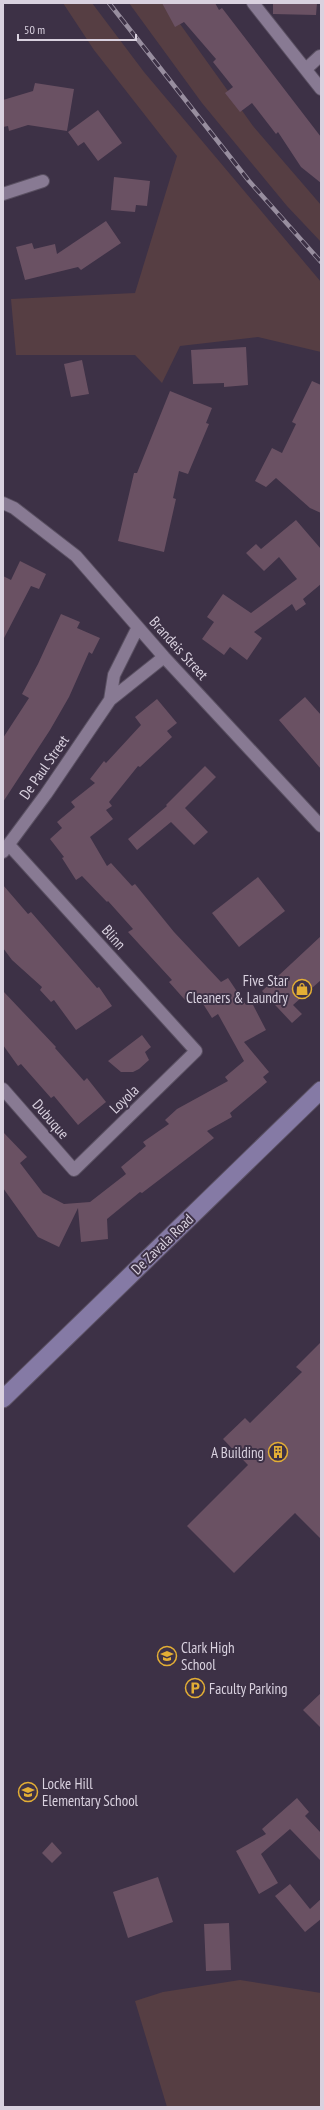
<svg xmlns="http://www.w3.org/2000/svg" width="324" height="2110" viewBox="0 0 324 2110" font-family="'PT Sans Narrow',sans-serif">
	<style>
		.green { fill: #563e43 }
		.building { fill: #6a5163 }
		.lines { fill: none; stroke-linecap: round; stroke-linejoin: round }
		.street-casing { stroke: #5a5062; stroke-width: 14 }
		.secondary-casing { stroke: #5a5062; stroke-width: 19 }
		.street { stroke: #887a93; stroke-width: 12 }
		.secondary { stroke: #857aa5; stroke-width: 17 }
		.rail-casing { stroke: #988e9f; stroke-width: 4.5 }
		.rail { stroke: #3d3146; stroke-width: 3; stroke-dasharray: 9; stroke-linecap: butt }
		.labels { text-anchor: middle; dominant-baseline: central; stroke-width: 4; stroke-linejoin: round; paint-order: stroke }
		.street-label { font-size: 15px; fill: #d9d1df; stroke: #3d3146 }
		.poi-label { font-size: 15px; fill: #d9d1df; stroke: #3d3146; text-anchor: start }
	</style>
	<rect width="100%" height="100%" fill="#3d3146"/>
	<path class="green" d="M63,3h29l52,69 177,210v70l-63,-15 -78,9 -18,37 -27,-28h-119l-5,-56 124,-6 42,-137 -83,-106z
		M129,3h36l88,123 68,79v37l-34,-36 -85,-103z
		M240,1980l81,13v114h-154l-32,-106 28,-9z"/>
	<path class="building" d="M162,3h53l4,7 3,-2 99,129v46l-20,-16 -23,-35 -2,2 -24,-31 -12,9 -15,-19 8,-6 -20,-25 3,-3 -32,-37 -9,5z
		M273,3h44l-1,12 -43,-1z
		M35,83l39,6 -7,42 -39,-6 -19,6 -1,-5 -5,1v-27l30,-9z
		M98,110l24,33 -24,18 -14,-19 -6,4 -10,-14z
		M114,177l36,4 -3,25 -11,-1 -1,7 -24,-2z
		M106,221l15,22 -40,27 -3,-3 -53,13 -9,-33 16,-4 2,6 21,-5 2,10z
		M246,347l2,38 -24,2v-4l-31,1 -2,-34z
		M82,360l7,34 -18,3 -7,-33z
		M312,381l9,4v128l-11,-5 -34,-30 -10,9 -11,-6 17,-33 10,5 14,-29 -4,-2z
		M170,391l42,17 -6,15 3,1 -21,50 -9,-3 -6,27 3,1 -12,53 -46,-11 16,-68h3z
		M296,520l25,29v35l-18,15 3,5 -10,7 -4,-7 -38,28 8,6 -15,22 -17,-13 -6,8 -22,-16 12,-17 -7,-5 16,-23 28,19 46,-34 -18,-22 -15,14 -18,-18 10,-9 5,5z
		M20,561l26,13 -7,15 -8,-3 -28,54v-64l8,4z
		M61,614l19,8 -3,6 23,10 -8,16 -3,-2 -20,45 -19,33 -47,72v-64l26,-40 -7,-4 16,-30z
		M305,697l16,18v54l-42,-49z
		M157,699l20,24 -10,8 5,6 -32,30 -2,-1 -29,36 3,4 -6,4 7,9 -23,18 17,29 4,-3 21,23 3,-2 39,48 47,50 7,-4 18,27 5,-4 15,29 -22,12 25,30 -6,5 4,5 -37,31 2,4 -25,14 7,7 -72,55 -2,-1 -33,27 1,20 -27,3 -3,-34 -19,39 -21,-10 -35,-49v-56l24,25 -7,6 23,30 21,11 26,-2 36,-28 -5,-7 25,-21 -3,-4 26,-18 -4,-4 12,-11 51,-28 -3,-4 19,-16 -26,-47 -6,4 -17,-27 -10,9 -16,-18 3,-2 -44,-48 5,-3 -25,-28 -1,1 -25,-26 -6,4 -14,-22 2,-1 -14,-18 12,-11 -5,-6 18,-15 -4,-5 24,-19 -5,-4 14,-18 2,2 35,-38 -6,-8z
		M205,766l11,11 -31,31 23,24 -14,13 -23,-23 -34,28 -9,-11 39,-33 -1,-1z
		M258,877l27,34 -46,36 -27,-34z
		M3,885l25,29 3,-2 66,76 2,-1 13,19 -36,24 -22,-30 -3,2 -11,-12 2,-3 -30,-27 -9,-12z
		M321,936v44l-28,25 9,9 -10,9 -30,-32z
		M3,991l53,56 -1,1 29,33 3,-3 19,24 -28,23 -24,-29 -3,2 -30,-34 -3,2 -15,-21z
		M142,1035l9,12 -6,5 4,8 -10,9 -6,3h-12l-13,-11z
		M321,1342v197l-26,-26 -61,60 -47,-47 61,-61 -25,-26 22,-21 5,5 52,-51 -6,-5z
		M321,1693v35l-18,-18z
		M297,1798l12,14 -4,4 16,17v28l-31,-32 -29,25 17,29 -19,11 -23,-43 30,-17 -4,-5z
		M52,1842l10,11 -10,10 -10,-10z
		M158,1877l15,45 -45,16 -15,-46z
		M290,1884l20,25 11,-10v20l-16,13 -30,-36z
		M229,1923l2,47 -25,1 -2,-47z"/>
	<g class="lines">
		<g class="street-casing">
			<path id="street" d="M253,3l68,86
				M306,69l14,-13
				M3,194l40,-13
				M3,503l11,5 62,48 88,101 157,169
				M110,700l4,-25 24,-48
				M3,852l43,-58 64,-94 54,-43
				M3,1089l71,81 122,-119 -187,-206"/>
		</g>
		<g class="secondary-casing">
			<path id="secondary" d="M3,1399l318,-309"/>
		</g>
		<use href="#street" class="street"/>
		<use href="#secondary" class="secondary"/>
		<g class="rail-casing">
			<path id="rail" d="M109,3l140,178 72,81"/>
		</g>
		<use href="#rail" class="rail"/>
	</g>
	<defs>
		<g id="shop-ring" transform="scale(1)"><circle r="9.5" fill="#3d3146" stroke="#e3ae35" stroke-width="1.5"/><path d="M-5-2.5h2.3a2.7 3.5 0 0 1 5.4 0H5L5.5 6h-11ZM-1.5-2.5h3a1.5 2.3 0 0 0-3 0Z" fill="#e3ae35"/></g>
		<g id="building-ring" transform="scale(1)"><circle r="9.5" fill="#3d3146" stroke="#e3ae35" stroke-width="1.5"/><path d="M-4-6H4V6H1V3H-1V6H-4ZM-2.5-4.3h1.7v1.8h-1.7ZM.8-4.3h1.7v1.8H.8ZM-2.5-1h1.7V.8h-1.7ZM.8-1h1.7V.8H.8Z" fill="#e3ae35"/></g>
		<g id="school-ring" transform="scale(1)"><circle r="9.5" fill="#3d3146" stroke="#e3ae35" stroke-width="1.5"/><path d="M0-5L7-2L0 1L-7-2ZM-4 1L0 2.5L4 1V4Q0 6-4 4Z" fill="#e3ae35"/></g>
		<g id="parking-ring" transform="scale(1)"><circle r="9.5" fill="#3d3146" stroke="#e3ae35" stroke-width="1.5"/><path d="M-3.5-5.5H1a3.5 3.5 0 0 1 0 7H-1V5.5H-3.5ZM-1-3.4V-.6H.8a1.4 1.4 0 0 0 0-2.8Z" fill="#e3ae35"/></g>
	</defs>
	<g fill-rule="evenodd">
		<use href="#shop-ring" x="302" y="989"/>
		<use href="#building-ring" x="278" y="1452"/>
		<use href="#school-ring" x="167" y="1656"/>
		<use href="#parking-ring" x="195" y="1688"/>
		<use href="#school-ring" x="28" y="1792"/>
	</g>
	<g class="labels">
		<g class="street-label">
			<text transform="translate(179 648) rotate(48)">Brandeis Street</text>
			<text transform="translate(44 767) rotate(-55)">De Paul Street</text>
			<text transform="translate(114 937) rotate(48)">Blinn</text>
			<text transform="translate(124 1099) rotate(-44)">Loyola</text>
			<text transform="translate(51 1119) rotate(49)">Dubuque</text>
			<text transform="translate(162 1244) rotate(-44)">De Zavala Road</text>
		</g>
		<g class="poi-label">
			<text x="288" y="980" text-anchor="end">Five Star<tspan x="288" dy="17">Cleaners &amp; Laundry</tspan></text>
			<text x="264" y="1452" text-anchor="end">A Building</text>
			<text x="181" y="1647">Clark High<tspan x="181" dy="17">School</tspan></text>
			<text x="209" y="1688">Faculty Parking</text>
			<text x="42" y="1783">Locke Hill<tspan x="42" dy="17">Elementary School</tspan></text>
		</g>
	</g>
	<rect width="324" height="2110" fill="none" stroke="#d9d1df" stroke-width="8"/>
	<path d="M18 34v6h118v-6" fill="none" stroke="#d9d1df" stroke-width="2"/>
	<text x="24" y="34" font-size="12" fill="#d9d1df" stroke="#3d3146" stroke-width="3" paint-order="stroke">50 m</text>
</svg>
